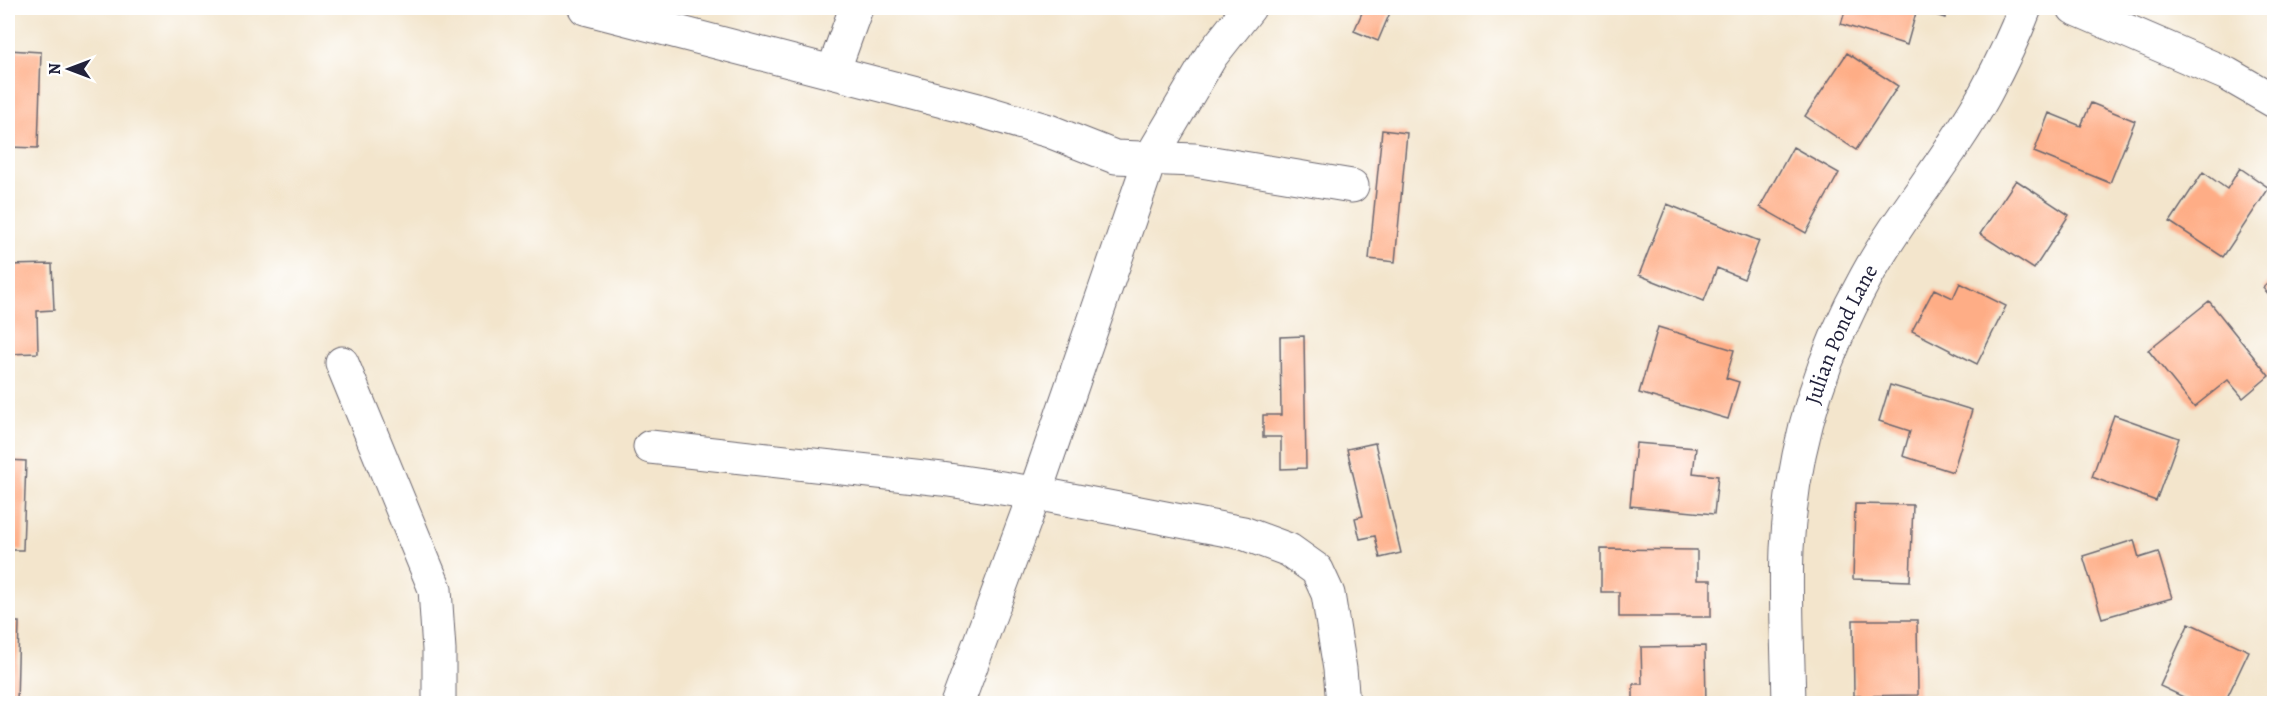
<svg xmlns="http://www.w3.org/2000/svg" width="2282" height="711" viewBox="0 0 2282 711" font-family="Alegreya,serif">
	<style>
		.building { fill: #fead86 }
		.lines { fill: none; stroke-linecap: round; stroke-linejoin: round }
		.minor-casing { stroke: #6b666e; stroke-width: 35 }
		.minor { stroke: #fff; stroke-width: 33 }
		.labels { text-anchor: middle; dominant-baseline: central; stroke-width: 6; stroke-linejoin: round; paint-order: stroke }
		.street-label { font-size: 22px; fill: #22223b; stroke: #fff }
	</style>
	<rect width="100%" height="100%" fill="#fff"/>
	<filter id="ink" filterUnits="userSpaceOnUse"><feTurbulence type="fractalNoise" baseFrequency=".0167" numOctaves="2"/><feDisplacementMap in="SourceGraphic" scale="12" xChannelSelector="R" yChannelSelector="G"/><feConvolveMatrix kernelMatrix="1 2 1 2 8 2 1 2 1" color-interpolation-filters="sRGB"/></filter>
	<filter id="wash" filterUnits="userSpaceOnUse"><feTurbulence type="fractalNoise" baseFrequency=".008" numOctaves="4" result="noise"/><feDisplacementMap in="SourceGraphic" scale="24" xChannelSelector="R" yChannelSelector="G"/><feGaussianBlur stdDeviation="1.35" result="paint"/><feColorMatrix in="noise" values="0 0 0 0 0 0 0 0 0 0 0 0 0 0 0 0 0 1.4 0 .05"/><feComposite in="paint" operator="in"/></filter>
	<g filter="url(#wash)">
		<rect width="100%" height="100%" fill="#f3e5cc"/>
		<g id="blocks">
			<path class="building" d="M1364,8h28l-14,33 -24,-10z
				M1846,8h102l-3,10 -28,-9 -10,36 -66,-21z
				M8,50l33,2 -3,96 -30,-1z
				M1847,53l51,33 -42,64 -51,-34z
				M2091,103l44,18 -25,62 -76,-31 15,-39 32,13z
				M1382,130l25,3 -12,129 -26,-3z
				M1793,147l46,26 -33,60 -46,-26z
				M2240,168l29,20 -46,69 -53,-35 33,-50 24,17z
				M2016,180l53,35 -35,54 -54,-35z
				M1667,204l92,37 -15,38 -27,-11 -13,33 -65,-26z
				M52,264l2,46 -17,1 1,42 -30,1v-89z
				M2274,277v23l-11,-12z
				M1960,283l46,23 -29,58 -65,-33 22,-42 19,9z
				M2209,301l60,75 -26,22 -15,-18 -34,27 -46,-57z
				M1658,327l76,23 -8,28 13,4 -11,37 -89,-26z
				M1304,336l2,132 -25,1v-32h-18v-22h18l-1,-78z
				M1890,385l82,25 -19,62 -50,-16 7,-25 -31,-10z
				M2114,415l65,23 -23,63 -64,-24z
				M1375,443l26,110 -21,5 -5,-22 -15,3 -5,-21 8,-2 -16,-67z
				M1636,443l60,5 -3,25 25,3 -4,38 -84,-8z
				M8,460l18,1 -3,89h-15z
				M1855,504l58,1 -3,76 -57,-2z
				M2134,540l5,18 19,-6 14,46 -70,20 -19,-62z
				M1601,549l96,1v30h14v37h-92v-25h-18z
				M1853,620h64l1,75 -64,1z
				M8,622h11l-2,82h-9z
				M2189,623l60,28 -25,53h-26l-38,-18z
				M1705,646l1,58h-73v-20h9l-1,-37z"/>
		</g>
	</g>
	<g filter="url(#ink)">
		<use href="#blocks" fill-opacity="0" stroke="#6b666e" stroke-width="1.5"/>
		<g class="lines">
			<g class="minor-casing">
				<g id="minor">
					<path d="M585,8l393,102 71,21 66,26 80,3 157,26"/>
					<path d="M2074,8l153,66 47,27"/>
					<path d="M833,72l23,-64"/>
					<path d="M342,363l93,226 4,61v54"/>
					<path d="M650,447l292,32 93,14 208,40 46,17 28,20 11,24 12,75 3,35"/>
					<path d="M957,704l78,-211 115,-334 61,-103 38,-48"/>
					<path id="s1" d="M1789,704c-1,-52 -4,-104 -2,-155 5,-96 32,-188 79,-272 35,-64 84,-119 119,-183 15,-28 29,-57 40,-86"/>
				</g>
			</g>
			<use href="#minor" class="minor"/>
		</g>
	</g>
	<g class="labels">
		<g class="street-label">
			<text stroke="none"><textPath href="#s1" startOffset="378">Julian Pond Lane</textPath></text>
		</g>
	</g>
	<rect width="2282" height="711" fill="none" stroke="#fff" stroke-width="30"/>
	<g transform="translate(69 69) rotate(270)" stroke="#ffffff" stroke-width="4.5" paint-order="stroke">
	<path d="M0-4.5L10 22L0 15L-10 22Z" fill="#22223b"/>
	<text y="-9" font-size="16" font-weight="bold" text-anchor="middle" fill="#22223b">N</text>
	</g>
</svg>
